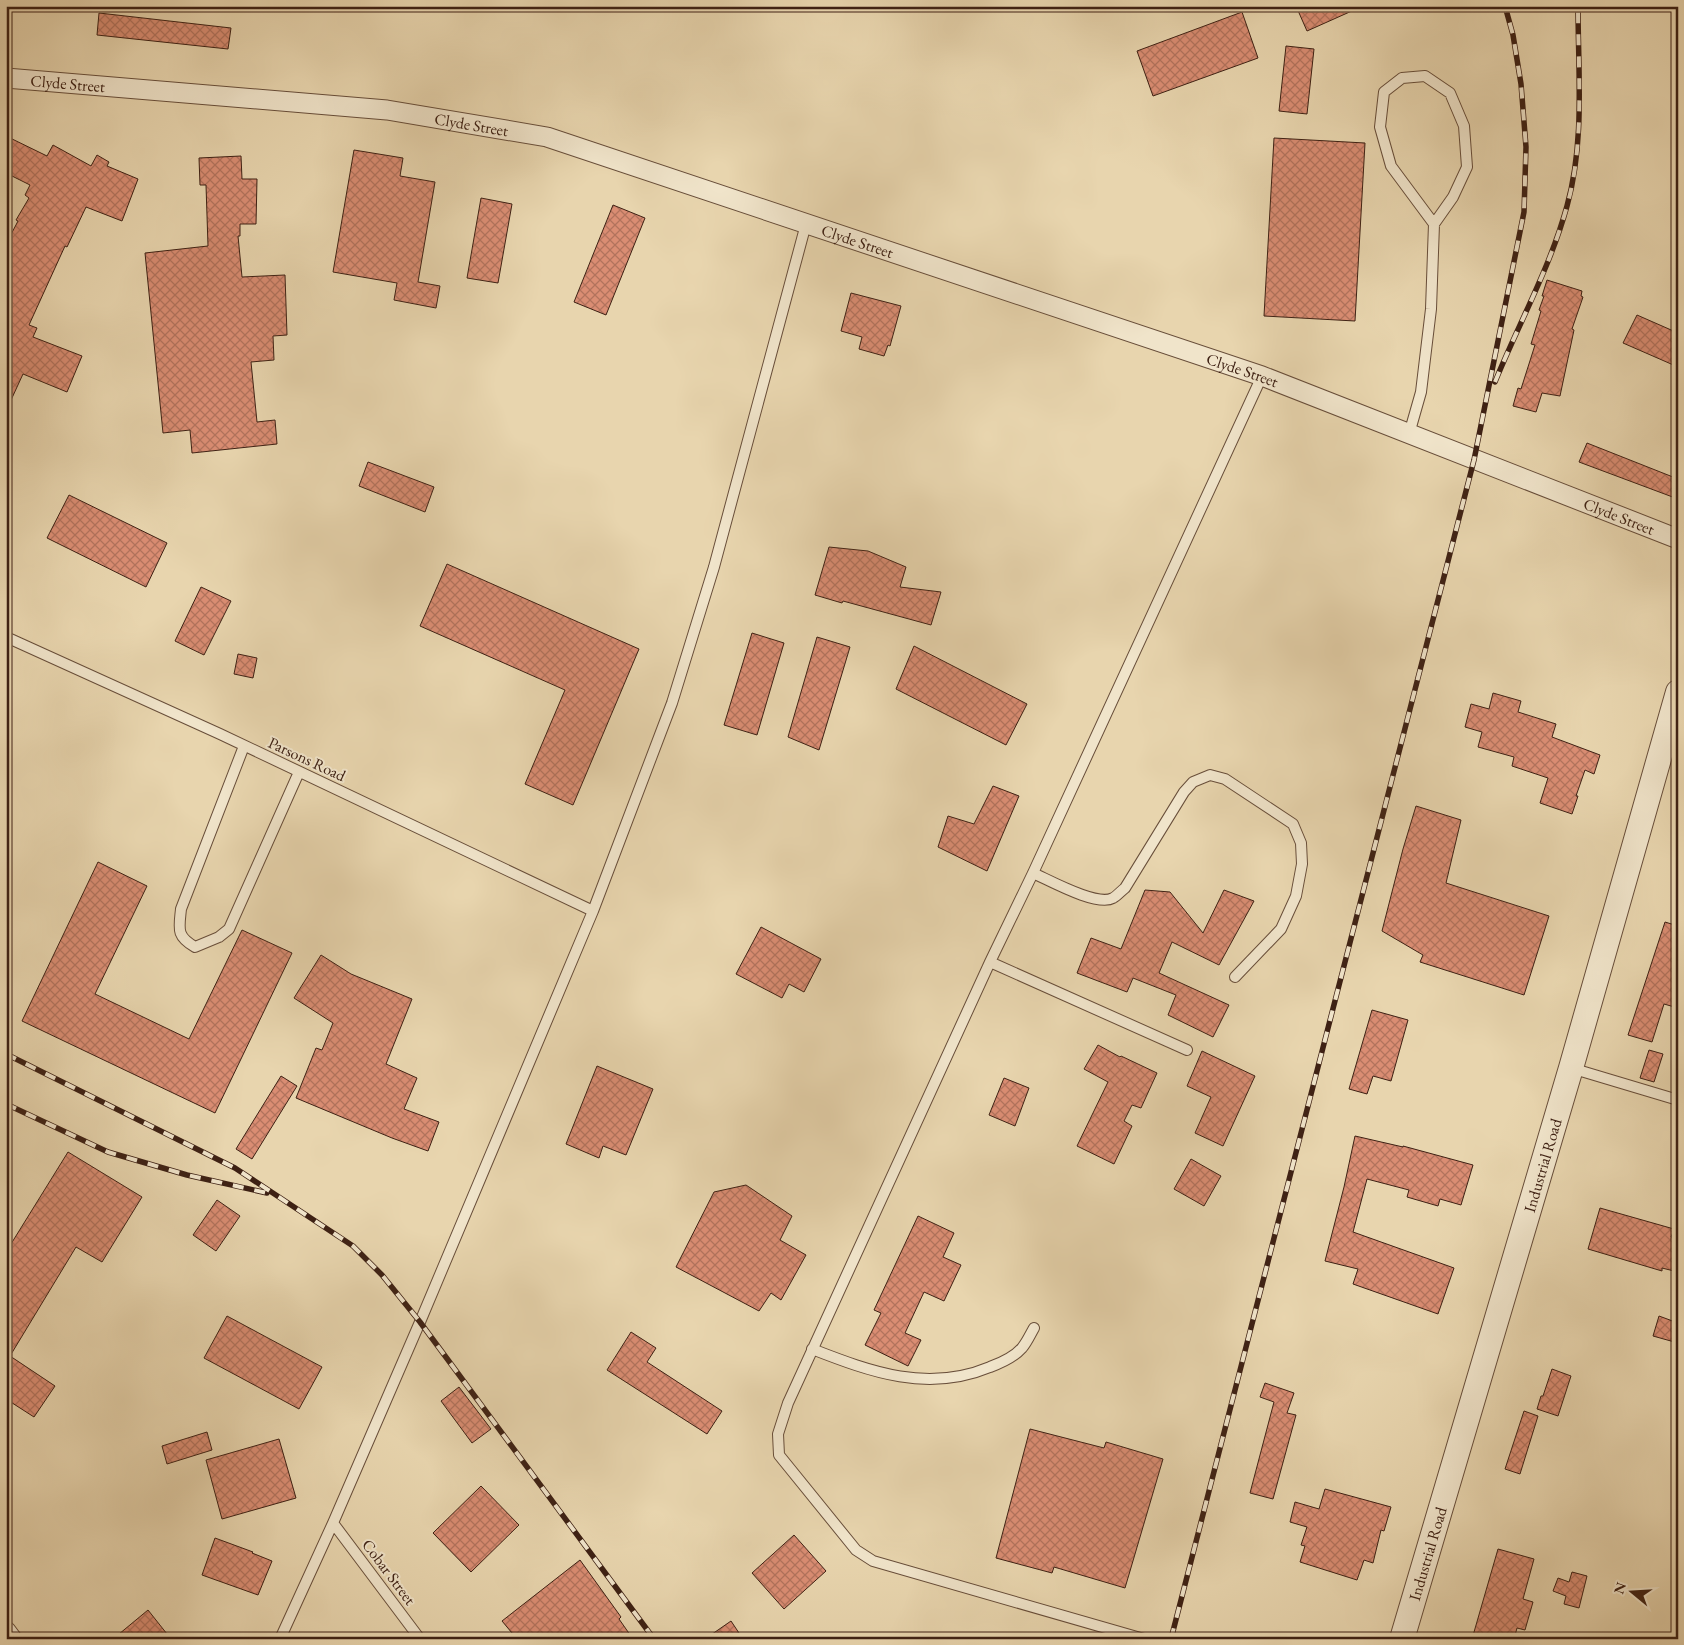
<svg xmlns="http://www.w3.org/2000/svg" width="1684" height="1645" viewBox="0 0 1684 1645" font-family="'EB Garamond',serif">
	<style>
		.building { fill: url(#building-cross-hatch); stroke: #3e2114 }
		.lines { fill: none; stroke-linecap: round; stroke-linejoin: round }
		.service-casing { stroke: #684e3a; stroke-width: 12 }
		.minor-casing { stroke: #684e3a; stroke-width: 21 }
		.tertiary-casing { stroke: #684e3a; stroke-width: 26 }
		.service { stroke: #f0e4ca; stroke-width: 10 }
		.minor { stroke: #f0e4ca; stroke-width: 19 }
		.tertiary { stroke: #f0e4ca; stroke-width: 24 }
		.rail-casing { stroke: #3e2114; stroke-width: 5.5 }
		.rail { stroke: #f0e4ca; stroke-width: 4; stroke-dasharray: 11; stroke-linecap: butt }
		.labels { text-anchor: middle; dominant-baseline: central; stroke-width: 4; stroke-linejoin: round; paint-order: stroke }
		.street-label { font-size: 16px; fill: #3e2114; stroke: #f0e4ca }
	</style>
	<defs>
		<pattern id="building-cross-hatch" width="8" height="8" patternUnits="userSpaceOnUse" patternTransform="scale(1.25)"><rect width="8" height="8" fill="#da8d73"/><path d="M0 0l8 8M0 8l8-8" fill="none" stroke="#b2735d"/></pattern>
	</defs>
	<rect width="100%" height="100%" fill="#e8d5ae"/>
	<filter id="stains"><feTurbulence type="fractalNoise" baseFrequency=".004" numOctaves="4"/><feColorMatrix values="0 0 0 0 .2 0 0 0 0 .09 0 0 0 0 .02 0 0 0 .5 -.17"/></filter>
	<radialGradient id="worn" r=".72"><stop offset=".6" stop-color="#630" stop-opacity="0"/><stop offset="1" stop-color="#630" stop-opacity=".3"/></radialGradient>
	<path class="building" d="M1296,6h67l-56,25z
		M1242,12l16,46 -105,38 -16,-45z
		M99,13l132,15 -3,21 -131,-14z
		M1286,46l28,3 -7,65 -28,-3z
		M6,136l41,20 6,-11 38,21 6,-11 12,7 -2,4 31,13 -16,42 -36,-14 -19,40 -2,-1 -36,79 8,3 -4,9 49,19 -15,36 -44,-18 -17,37v-167l12,-23 -2,-1 13,-22 -4,-3 5,-10 -24,-12z
		M1274,138l91,5 -10,178 -91,-5z
		M354,150l49,8 -3,18 35,6 -17,100 22,4 -4,22 -42,-8 3,-17 -64,-11z
		M241,156l1,23h15l-1,45h-16v12h-2l4,41 43,-2 2,60 -14,1 1,24 -23,2 6,60 18,-2 2,24 -85,9 -2,-23 -27,3 -18,-180 63,-7 -2,-61h-6l-1,-27z
		M481,198l31,6 -14,79 -31,-5z
		M613,205l32,13 -39,97 -32,-13z
		M1547,280l35,11 -1,5 2,1 -11,32 2,1 -14,66 -18,-3 -6,19 -23,-6 5,-18 3,1 14,-44 -4,-1 10,-33 -2,-1 5,-14h-2z
		M851,293l50,13 -11,40 -2,-1 -4,11 -25,-7 3,-12 -21,-6z
		M1637,315l41,18v34l-55,-24z
		M1587,443l91,36v20l-99,-37z
		M368,462l66,25 -9,25 -66,-26z
		M69,495l98,48 -21,44 -99,-49z
		M829,547l39,4 38,16 -6,20 41,5 -10,33 -88,-24 -1,2 -27,-8z
		M447,564l192,85 -66,156 -48,-21 40,-94 -145,-64z
		M201,587l30,14 -27,54 -29,-14z
		M752,633l32,10 -27,92 -33,-10z
		M817,637l33,10 -31,103 -31,-13z
		M914,646l113,58 -21,41 -110,-56z
		M238,654l19,4 -4,20 -19,-4z
		M1493,693l28,8 -3,11 38,12 -4,13 48,18 -6,19 -9,-4 -9,26h2l-6,18 -32,-11 8,-25 -36,-12 2,-9 -36,-10 4,-15 -17,-5 6,-23 18,5z
		M993,786l26,10 -32,75 -49,-24 10,-31 26,8z
		M1416,806l45,14 -15,63 103,33 -25,79 -104,-33 3,-7 -41,-24 21,-82z
		M98,862l49,24 -52,108 94,45 53,-109 50,23 -77,160 -193,-92z
		M1145,890l25,2 33,41 21,-43 30,11 -35,64 -47,-23 -13,31 70,32 -16,32 -45,-22 8,-20 -43,-17 -6,14 -50,-19 14,-35 30,11z
		M1665,922l13,4v82l-14,-4 -12,38 -24,-7z
		M761,927l60,32 -17,33 -15,-8 -7,14 -46,-24z
		M321,955l30,19 61,25 -26,65 31,14 -13,31 35,13 -11,29 -36,-13 -96,-40 20,-50 6,2 11,-27 -39,-25z
		M1372,1010l36,10 -17,61 -18,-5 -6,18 -18,-5z
		M1098,1045l22,12 1,-1 36,17 -16,35 -9,-3 -8,16 8,5 -18,38 -37,-18 31,-64 -24,-13z
		M1649,1050l14,4 -9,28 -14,-4z
		M1202,1051l53,25 -32,70 -28,-13 16,-36 -24,-11z
		M597,1066l56,23 -27,66 -23,-9 -4,12 -33,-14z
		M281,1076l16,10 -45,73 -16,-10z
		M1004,1078l25,10 -14,38 -26,-11z
		M1355,1136l48,11v-1l70,19 -12,40 -21,-6 -2,7 -31,-9 2,-7 -42,-11 -14,53 101,36 -16,46 -85,-30 5,-15 -33,-8 19,-74z
		M68,1152l74,45 -40,65 -26,-15 -66,109 45,30 -21,31 -28,-18v-147z
		M1191,1159l30,17 -17,30 -30,-17z
		M746,1185l46,31 -12,24 26,15 -25,45 -10,-7 -12,18 -83,-44 38,-75z
		M217,1200l23,16 -24,35 -23,-16z
		M1600,1208l74,21 -3,8 7,2v33l-16,-4v3l-74,-22z
		M918,1216l36,17 -11,24 18,8 -17,36 -20,-9 -19,41 16,7 -13,26 -43,-21 16,-32 -7,-3z
		M227,1316l95,51 -23,42 -95,-51z
		M1659,1316l19,7v20l-25,-7z
		M631,1332l25,16 -9,14 75,49 -15,23 -100,-64z
		M1552,1369l19,7 -13,40 -21,-7 4,-13h2z
		M1265,1383l29,10 -7,20 9,2 -23,84 -23,-6 24,-91 -14,-5z
		M459,1387l32,42 -19,14 -31,-42z
		M1524,1411l14,5 -18,58 -15,-5z
		M1030,1429l74,19 2,-6 57,17 -38,129 -71,-21 -2,6 -56,-15z
		M207,1432l5,18 -45,14 -5,-18z
		M279,1439l17,59 -74,21 -16,-59z
		M481,1486l38,39 -48,47 -38,-39z
		M1325,1489l66,18 -7,24 -3,-1 -8,33 -9,-3 -7,20 -57,-18 5,-16 -4,-1 6,-18 -17,-5 5,-20 24,7z
		M794,1535l32,36 -42,38 -32,-36z
		M215,1538l38,14 -1,1 20,8 -14,34 -56,-20z
		M1498,1549l36,10 -11,40 10,3 -8,28 -8,-2 -3,11h-42z
		M580,1560l41,57 -2,2 14,20h-116l-15,-18z
		M1572,1572l15,4 -8,32 -15,-4 2,-8 -13,-5 5,-13 11,4z
		M148,1610l23,29h-58z
		M731,1621l12,18h-38z"/>
	<g class="lines">
		<g class="service-casing">
			<path id="service" d="M1409,434l12,-42 10,-83 3,-85 19,-27 14,-30 -3,-41 -14,-33 -25,-17 -23,2 -18,14 -4,35 11,39 43,58
				M6,637l214,97 373,177
				M244,746l-63,163c-2,20 -5,27 14,38l24,-10 10,-8 70,-157
				M1033,873c16,7 64,34 80,25 4,-2 8,-7 12,-10l59,-96 9,-10 17,-7 15,4 68,45 8,19 1,21 -6,32 -15,33 -46,48
				M990,962l197,88
				M1571,1068l107,32
				M812,1349c59,23 116,44 178,18 11,-4 24,-10 32,-19 5,-6 8,-13 12,-20
				M333,1523l87,116
				M280,1639l53,-116 87,-201 173,-411 79,-208 42,-136 92,-343
				M1144,1639l-271,-78 -17,-11 -77,-95 -1,-21 10,-31 202,-441 43,-89 229,-497"/>
		</g>
		<g class="minor-casing">
			<g id="minor">
				<path id="s1" d="M6,78l381,32 160,27 715,239 416,163"/>
				<path d="M6,1631l6,8"/>
			</g>
		</g>
		<g class="tertiary-casing">
			<g id="tertiary">
				<path id="s2" d="M1402,1639l169,-571 107,-376"/>
			</g>
		</g>
		<use href="#service" class="service"/>
		<use href="#minor" class="minor"/>
		<use href="#tertiary" class="tertiary"/>
		<g class="rail-casing">
			<path id="rail" d="M1495,382c24,-59 55,-114 72,-176 18,-64 11,-134 11,-200
				M6,1054l229,114 118,78 29,29 38,47 234,317
				M6,1104l102,48 79,23 80,18
				M1171,1639l303,-1179 50,-248 2,-65 -5,-63 -8,-49 -8,-29"/>
		</g>
		<use href="#rail" class="rail"/>
	</g>
	<g class="labels">
		<g class="street-label">
			<text stroke="none"><textPath href="#s1" startOffset="62">Clyde Street</textPath></text>
			<text stroke="none"><textPath href="#s1" startOffset="468">Clyde Street</textPath></text>
			<text stroke="none"><textPath href="#s1" startOffset="872">Clyde Street</textPath></text>
			<text stroke="none"><textPath href="#s1" startOffset="1278">Clyde Street</textPath></text>
			<text stroke="none"><textPath href="#s1" startOffset="1682">Clyde Street</textPath></text>
			<text transform="translate(307 759) rotate(25)">Parsons Road</text>
			<text stroke="none"><textPath href="#s2" startOffset="494">Industrial Road</textPath></text>
			<text stroke="none"><textPath href="#s2" startOffset="89">Industrial Road</textPath></text>
			<text transform="translate(389 1572) rotate(53)">Cobar Street</text>
		</g>
	</g>
	<rect width="1684" height="1645" fill="none" stroke="#e8d5ae" stroke-width="25"/>
	<rect x="8" y="8" width="1669" height="1630" fill="none" stroke="#3e2114" stroke-width="2.5"/>
	<rect x="12" y="12" width="1659" height="1620" fill="none" stroke="#3e2114"/>
	<g transform="translate(1632 1592) rotate(288)" stroke="#f0e4ca" stroke-width="4" paint-order="stroke">
	<path d="M0-4L9 19L0 12L-9 19Z" fill="#3e2114"/>
	<text y="-8" font-size="14" font-weight="bold" text-anchor="middle" fill="#3e2114">N</text>
	</g>
	<rect width="100%" height="100%" filter="url(#stains)"/>
	<rect width="100%" height="100%" fill="url(#worn)"/>
</svg>
